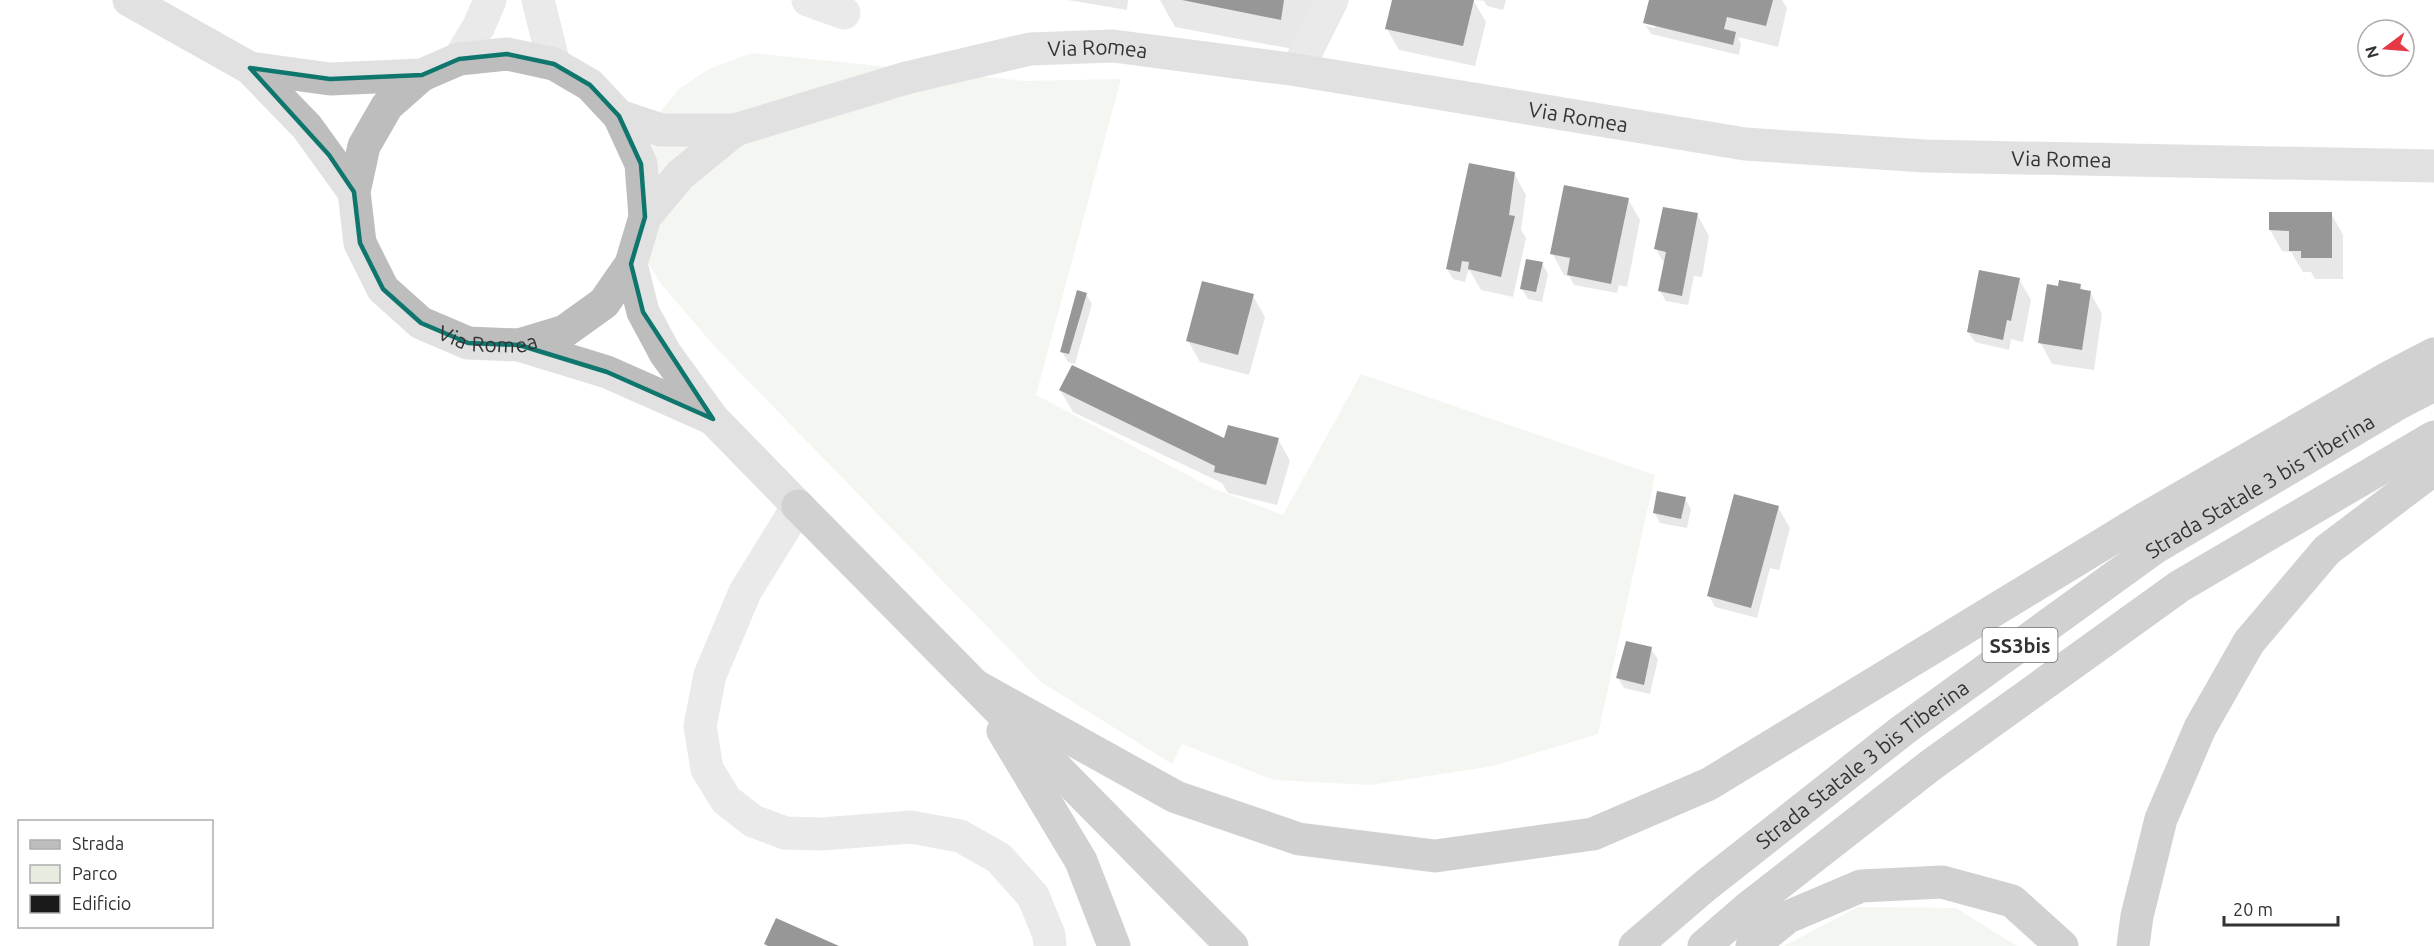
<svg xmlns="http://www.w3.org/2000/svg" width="2434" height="946" viewBox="0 0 2434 946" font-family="Ubuntu,sans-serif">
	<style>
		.green { fill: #e6ecdf }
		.shadow { fill: #0003 }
		.building { fill: #1a1a1a }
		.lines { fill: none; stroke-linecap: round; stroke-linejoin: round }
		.street { stroke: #d0d0d0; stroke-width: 33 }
		.secondary { stroke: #bdbdbd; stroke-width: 33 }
		.highway { stroke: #9a9a9a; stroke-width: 33 }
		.marked { fill: none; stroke: #0f766e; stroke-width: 4.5; stroke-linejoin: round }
		.labels { text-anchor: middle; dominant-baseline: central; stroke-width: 6; stroke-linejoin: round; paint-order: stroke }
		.shield { fill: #fff; stroke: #707070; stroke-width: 1.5 }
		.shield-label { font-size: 20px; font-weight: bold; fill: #333 }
		.street-label { font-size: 21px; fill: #333; stroke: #fff }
	</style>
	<rect width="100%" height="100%" fill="#fff"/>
	<path class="green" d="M752,53l273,28 96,-2 -85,316 176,93 71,27 78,-141 294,101 -57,259 -105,32 -122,19 -97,-5 -92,-36 -10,20 -131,-82 -325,-334 -55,-64 -30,-50 18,-109 30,-36 30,-20z
		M1858,907l98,1 61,38h-233z"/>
	<path class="shadow" d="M1068,0h60l-1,10z
		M1160,0h161l-23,50 -123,-23z
		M1394,0h79l13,22 -11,44 -76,-16 -12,-21z
		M1477,0h29l-3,10 -16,-4 -3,-5z
		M1650,0h132l5,8 -9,39 -40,-10 3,7 -2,11 -88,-21 -5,-8 9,2v-4z
		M1514,173l12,22 -5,35 5,8 -13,59 -32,-7 -11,-19h-2l-3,11 -12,-3 -6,-10z
		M1628,199l12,21 -13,67 -8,-2 -2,8 -43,-8 -5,-9 -5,-1 -12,-22z
		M2271,213h60l12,22v44h-28l-4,-7h-8l-12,-20 -9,-1 -12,-21z
		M1697,214l12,22 -7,41 -8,-1 -6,29 -22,-4 -6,-10 5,-26 -9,-16z
		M1542,263l6,11 -6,28 -14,-3 -6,-10z
		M2019,279l12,21 -8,42 -12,-3 -2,11 -34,-8 -7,-10z
		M2080,285l4,6 6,1 12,22 -8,56 -42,-6 -12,-22z
		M1086,294l6,10 -17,60 -7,-2 -6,-10z
		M1253,296l12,21 -16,58 -49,-13 -12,-21z
		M1060,390l165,50 53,-1 12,22 -13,44 -49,-12 -6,-10 -149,-71z
		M1685,499l6,10 -4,19 -27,-5 -6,-11z
		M1778,507l12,21 -11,42 -9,-2 -13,50 -42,-11 -6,-11z
		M1651,649l7,10 -8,35 -26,-6 -6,-10z"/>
	<path class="building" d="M1182,0h102l-3,20z
		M1392,0h82l-11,46 -78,-17z
		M1649,0h124l-7,26 -39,-9 -3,12 12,3 -3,13 -90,-22z
		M1469,163l46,9 -6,43 6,1 -14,61 -33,-8 1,-7 -7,-1 -2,11 -14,-3z
		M1564,185l65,13 -18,86 -44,-9 3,-17 -20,-4z
		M1663,207l35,6 -16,83 -24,-5 8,-39 -12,-3z
		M2269,212h63v46h-31v-7h-12v-20l-20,-1z
		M1526,259l17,3 -7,30 -16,-3z
		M1979,270l41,8 -9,43 -4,-1 -4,20 -36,-8z
		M2059,280l22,4 -1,5 11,2 -9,59 -44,-7 9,-59 11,2z
		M1202,281l52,13 -16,61 -52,-14z
		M1077,290l10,3 -18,61 -9,-2z
		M1072,365l152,73 4,-13 51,13 -13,47 -52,-13 1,-6 -156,-76z
		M1657,491l29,6 -5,22 -28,-6z
		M1734,494l45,12 -28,102 -44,-12z
		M1626,641l26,6 -8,38 -28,-7z
		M776,918l63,28h-71l-4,-2z"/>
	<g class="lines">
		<path class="street" d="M538,0l16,64
			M808,0l36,13
			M459,59l20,-33 11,-26
			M1297,70l35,-70
			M798,506l-53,86 -35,83 -10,51 7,43 19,31 27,21 32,12 37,1 89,-7 49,9 39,22 34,38 16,39 1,11"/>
		<g class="secondary">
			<path id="s1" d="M129,0l121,68 57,59 47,65 6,51 23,46 38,34 47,20 51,2 46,-14 39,-28 27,-39 14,-47 -4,-53 -22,-48 -29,-31 -36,-21 -47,-10 -48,5 -37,16 -35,31 -23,40 -10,46"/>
			<path d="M250,68l80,11 92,-4"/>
			<path id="s2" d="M619,116l42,14h74l171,-52 124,-29 83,-3 184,24 448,74 180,12 509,10"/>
			<path d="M645,217l35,-42 55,-45"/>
			<path d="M631,264l12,48 22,41 48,66 85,87"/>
			<path d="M519,345l88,27 104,46"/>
		</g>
		<g class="highway">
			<path d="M798,506l434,440"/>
			<path d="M976,686l200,111 123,42 136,17 158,-22 116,-50 435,-265 242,-140 48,-25"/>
			<path d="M1003,731l78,130 33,85"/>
			<path id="s3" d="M1635,946l70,-60 198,-156 253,-183 243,-144 35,-18"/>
			<path d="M1704,946l45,-39 182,-142 249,-179 254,-149"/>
			<path d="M1752,946l36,-29 73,-31 81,-4 70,19 50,45"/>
			<path d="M2133,946l4,-30 24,-97 39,-91 49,-86 78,-92 107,-81"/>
		</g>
	</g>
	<path d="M0 0H2434V946H0ZM507,54l47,10 36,21 29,31 22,48 4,53 -14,47 12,48 70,107 -106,-47 -88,-27 -51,-2 -47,-20 -38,-34 -23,-46 -6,-51 -25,-37 -79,-87 80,11 92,-4 37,-16z" fill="#fff" fill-opacity=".55" fill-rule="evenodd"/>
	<path class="marked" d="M507,54l47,10 36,21 29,31 22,48 4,53 -14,47 12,48 70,107 -106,-47 -88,-27 -51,-2 -47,-20 -38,-34 -23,-46 -6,-51 -25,-37 -79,-87 80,11 92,-4 37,-16z"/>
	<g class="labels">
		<rect class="shield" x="1982.5" y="628" width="75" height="34" rx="4.5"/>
		<g class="shield-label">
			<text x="2020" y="645">SS3bis</text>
		</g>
		<g class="street-label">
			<text stroke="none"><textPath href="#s2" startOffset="492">Via Romea</textPath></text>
			<text stroke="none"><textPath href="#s2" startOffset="978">Via Romea</textPath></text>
			<text stroke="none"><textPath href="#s2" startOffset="1464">Via Romea</textPath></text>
			<text stroke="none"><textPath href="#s1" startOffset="525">Via Romea</textPath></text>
			<text stroke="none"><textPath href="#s3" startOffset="777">Strada Statale 3 bis Tiberina</textPath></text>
			<text stroke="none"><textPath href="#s3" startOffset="291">Strada Statale 3 bis Tiberina</textPath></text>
		</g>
	</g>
	<rect x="18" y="820" width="195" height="108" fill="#ffffff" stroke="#adadad" stroke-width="1.5"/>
	<rect x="30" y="840" width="30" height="9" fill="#bdbdbd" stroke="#adadad" stroke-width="1.5"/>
	<text x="72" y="850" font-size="18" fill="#333333">Strada</text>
	<rect x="30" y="865" width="30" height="18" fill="#e6ecdf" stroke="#adadad" stroke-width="1.5"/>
	<text x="72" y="880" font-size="18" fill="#333333">Parco</text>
	<rect x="30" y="895" width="30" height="18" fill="#1a1a1a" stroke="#adadad" stroke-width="1.5"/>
	<text x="72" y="910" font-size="18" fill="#333333">Edificio</text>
	<g transform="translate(2386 48) rotate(254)"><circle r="28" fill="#ffffff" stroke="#adadad" stroke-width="1.5"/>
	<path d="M0-4.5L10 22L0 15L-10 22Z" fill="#e63946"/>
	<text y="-9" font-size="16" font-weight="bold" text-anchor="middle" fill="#333333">N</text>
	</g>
	<path d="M2224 916v9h114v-9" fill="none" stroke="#333333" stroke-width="3"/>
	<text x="2233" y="916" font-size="18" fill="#333333" stroke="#ffffff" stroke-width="4.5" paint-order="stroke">20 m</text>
</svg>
